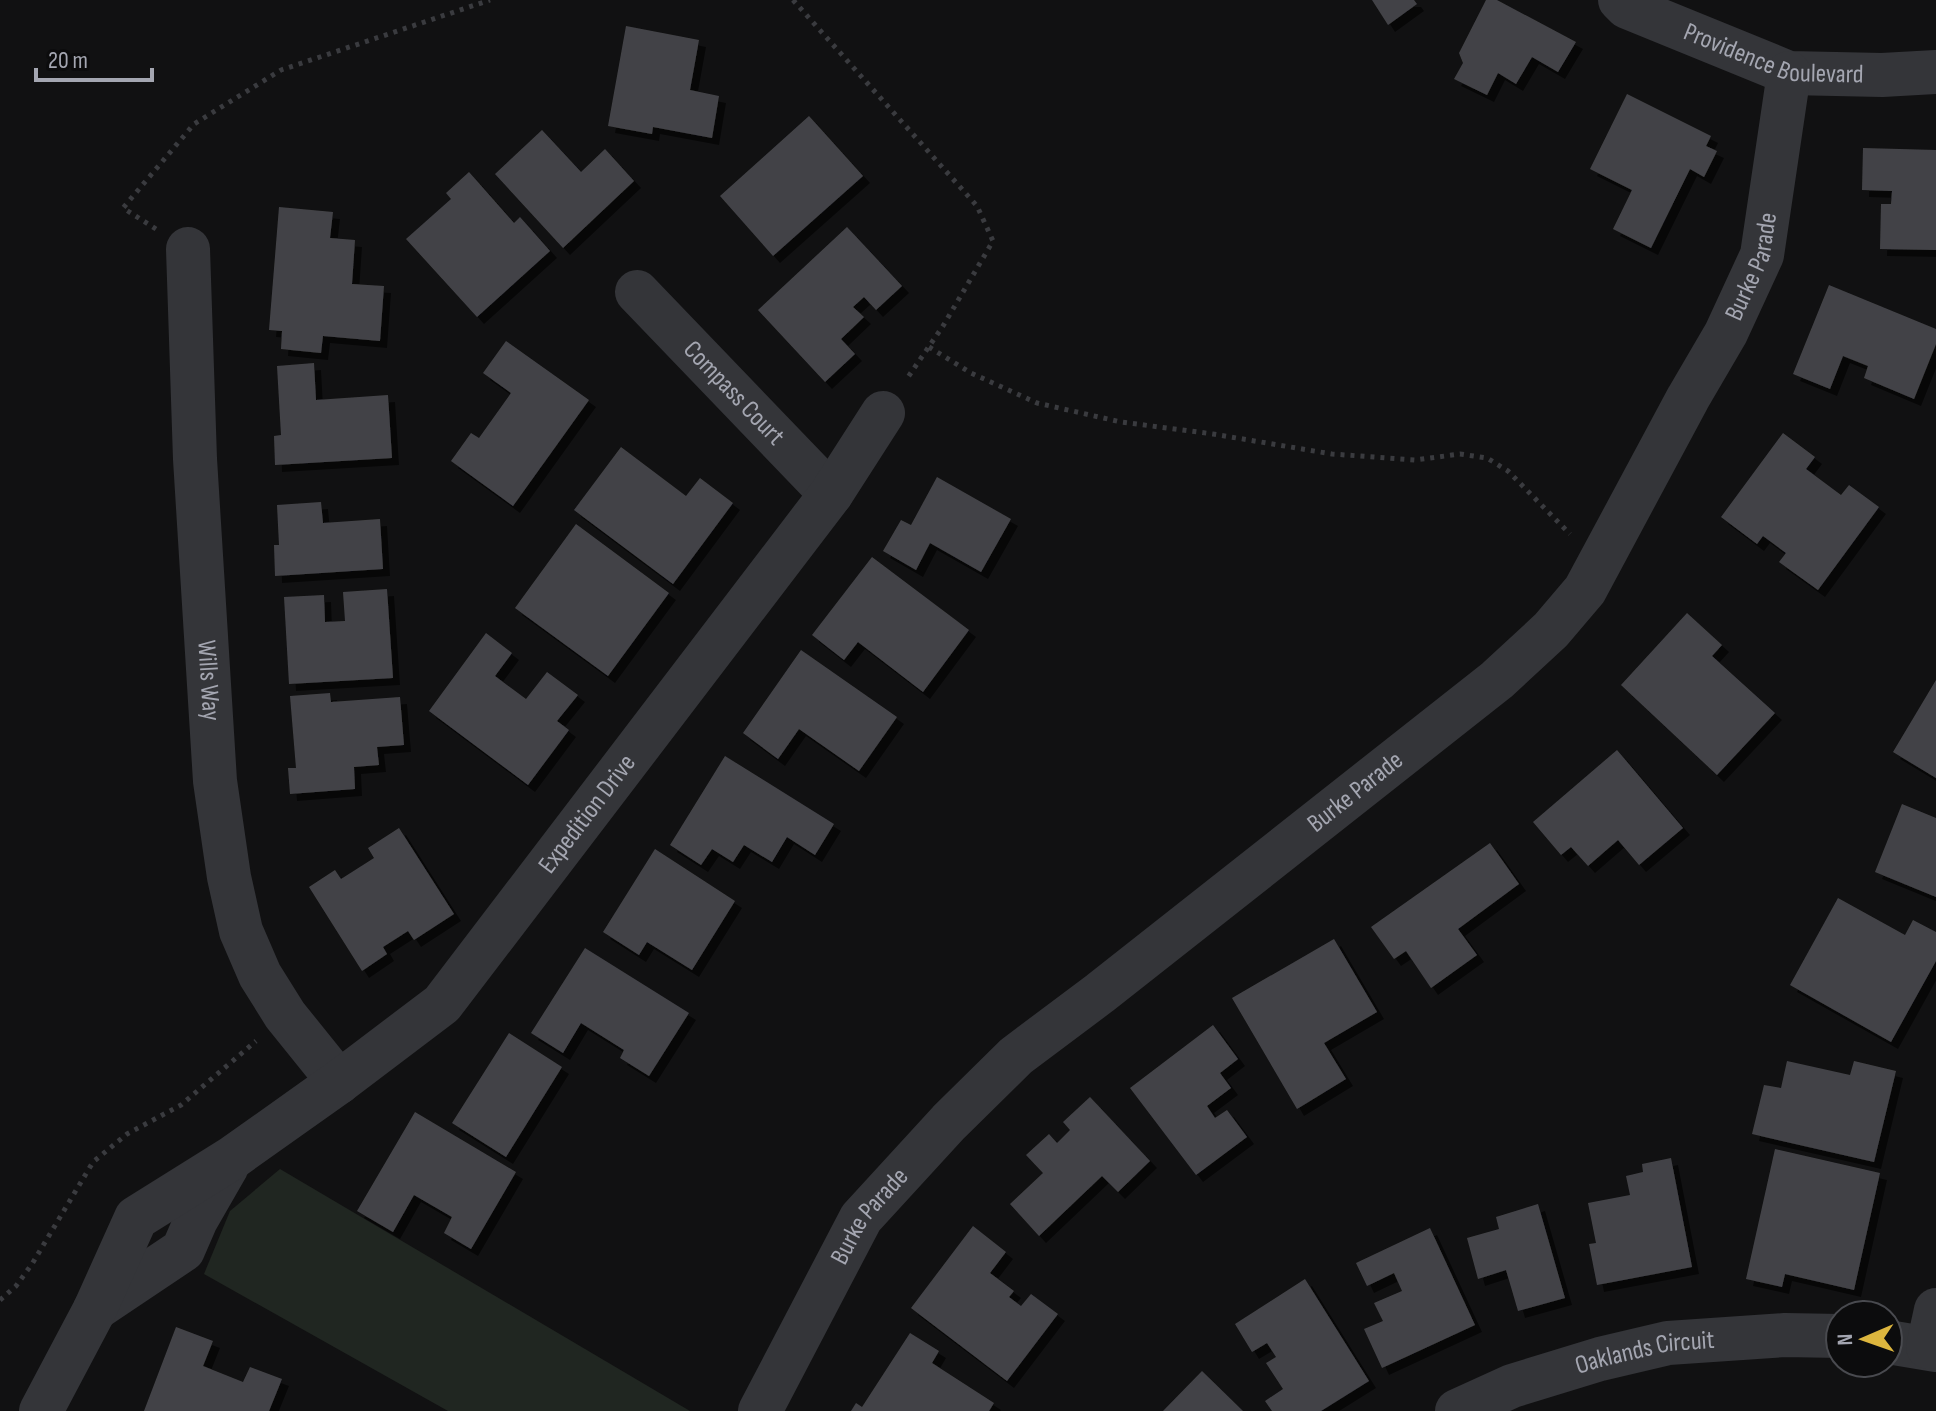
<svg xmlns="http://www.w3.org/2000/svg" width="1936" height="1411" viewBox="0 0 1936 1411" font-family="'Sofia Sans Condensed',sans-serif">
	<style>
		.green { fill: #202621 }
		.building { fill: #434347; filter: url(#shadow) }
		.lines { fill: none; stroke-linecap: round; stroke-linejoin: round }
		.path { stroke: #3a3b3f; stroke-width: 5; stroke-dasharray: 4 6; stroke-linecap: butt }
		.minor { stroke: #343539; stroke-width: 44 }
		.labels { text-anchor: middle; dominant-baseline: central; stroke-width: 6; stroke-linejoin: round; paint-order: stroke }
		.street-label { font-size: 26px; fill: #a4a6b1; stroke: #0c0c0d }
	</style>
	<defs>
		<filter id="shadow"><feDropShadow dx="7" dy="7" stdDeviation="0" flood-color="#0009"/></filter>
	</defs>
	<rect width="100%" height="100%" fill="#111112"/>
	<path class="green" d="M280,1169l410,242h-242l-244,-137 26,-63z"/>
	<path class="building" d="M1372,0h42l3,4 -29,21z
		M1486,0h11l79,42 -18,30 -26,-15 -16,27 -18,-11 -11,22 -33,-16 9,-16 -4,-10z
		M626,26l73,14 -9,50 29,6 -7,42 -59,-11 -1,7 -44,-8z
		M1627,94l84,42 -5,10 11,5 -13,26 -14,-8 -39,79 -38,-19 19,-39 -42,-21z
		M809,116l54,60 -90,80 -53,-60z
		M542,130l39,42 24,-23 29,32 -71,67 -68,-74z
		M1863,148l73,2v100l-56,-1 1,-45h10l1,-13 -30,-1z
		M469,172l45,51 6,-6 30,34 -73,66 -71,-78 45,-40 -5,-6z
		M279,207l54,5 -3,26 25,2 -3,44 32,2 -4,55 -57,-5 -2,17 -40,-4 1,-18 -13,-1z
		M847,227l55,59 -26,24 -12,-13 -11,10 11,10 -23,22 14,15 -30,28 -67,-72z
		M1829,285l107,44v15l-22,55 -50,-21 4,-12 -25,-10 -13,33 -37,-15z
		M506,341l83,59 -76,106 -62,-45 20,-28 8,5 32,-45 -28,-20z
		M314,363l2,37 72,-5 4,63 -117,7 -1,-29 7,-1 -4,-69z
		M1783,433l32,24 -9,12 35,26 8,-10 30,22 -61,83 -39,-28 7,-9 -23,-17 -6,8 -36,-27z
		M621,447l65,49 14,-18 33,25 -60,81 -99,-74z
		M937,477l74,42 -30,53 -51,-29 -14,27 -33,-19 18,-31 10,5z
		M321,502l2,21 57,-4 3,50 -108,7 -1,-31h5l-2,-40z
		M576,524l93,69 -61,83 -93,-68z
		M872,557l97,73 -46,62 -65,-50 -14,18 -32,-25z
		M387,589l6,89 -104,6 -5,-87 40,-2 1,27 20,-1 -2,-29z
		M1687,613l35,32 -10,11 63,57 -58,62 -96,-90z
		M486,633l26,20 -17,23 31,23 21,-27 31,23 -21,26 12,9 -41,55 -99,-74z
		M801,650l96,67 -38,54 -60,-42 -21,30 -35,-26z
		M1936,680v98l-43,-26z
		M330,693l1,9 69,-5 4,48 -27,2 2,18 -25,2 1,22 -65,5 -2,-26h8l-6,-72z
		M1617,750l66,78 -44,37 -21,-25 -30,26 -17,-19 -10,8 -28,-33z
		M725,756l109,68 -19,31 -28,-18 -15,25 -28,-17 -11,17 -21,-13 -11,16 -31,-20z
		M1902,804l34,14v79l-61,-25z
		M399,828l55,86 -40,26 -6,-9 -25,16 4,7 -25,17 -53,-84 26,-17 6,9 33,-21 -6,-10z
		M1490,843l29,41 -61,45 19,26 -46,33 -25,-37 -12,8 -23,-32z
		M655,849l80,52 -43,69 -45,-28 -8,13 -36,-23z
		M1838,898l67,37 8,-15 23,12v29l-45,81 -101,-57z
		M1334,939l43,73 -53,31 22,36 -49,30 -65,-111z
		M585,948l104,65 -40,63 -29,-18 4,-8 -43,-27 -18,30 -32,-20z
		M1213,1025l25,34 -18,14 11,15 -24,18 8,12 12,-8 20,27 -51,38 -66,-87z
		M509,1033l53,34 -56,90 -54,-34z
		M1787,1061l63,14 4,-14 42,10 -22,91 -122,-28 12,-49 17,3z
		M1090,1097l60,64 -32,31 -16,-16 -63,60 -29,-32 33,-31 -17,-18 23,-21 8,9 13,-13 -7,-8z
		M415,1112l101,60 -45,77 -27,-16 8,-16 -38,-22 -21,37 -36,-21z
		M1775,1149l105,24 -26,117 -69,-16 -3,13 -36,-8z
		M1671,1158l21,109 -95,18 -8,-41 7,-1 -8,-40 42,-8 -4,-19 17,-4 -1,-8z
		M1538,1204l27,94 -47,13 -12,-41 -28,9 -11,-41 32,-9 -3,-12z
		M973,1226l33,26 -16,21 24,18 -5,6 12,9 10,-12 27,20 -51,67 -96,-73z
		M1430,1228l45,97 -93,43 -18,-39 19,-8 -9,-18 28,-12 -8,-18 -27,13 -11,-23z
		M1305,1279l64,102 -48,30h-49l-7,-10 18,-12 -17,-26 10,-6 -9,-14 -15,9 -17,-28z
		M176,1327l37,14 -10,25 40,16 7,-15 32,12 -13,32h-125z
		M910,1333l29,18 -7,12 62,40 -5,8h-138l5,-8 6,4z
		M1202,1371l41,40h-80z"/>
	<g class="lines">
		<path class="path" d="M793,0l184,206 16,35 -50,85 -37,54
			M156,229l-33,-21 71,-84 87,-54 209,-70
			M929,347l42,26 66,30 84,19 92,12 119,20 83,6 45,-6 27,4 21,13 62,63
			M0,1300l16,-14 16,-22 61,-102 34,-28 54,-29 75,-64"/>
		<g class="minor">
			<path id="s1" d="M1620,0l7,7 162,66 93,2 54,-3"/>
			<path id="s2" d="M188,249l7,210 20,322 14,96 12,54 19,44 25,40 54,67"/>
			<path id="s3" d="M637,292l194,202"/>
			<path d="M95,1309l88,-59 13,-30 31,-54"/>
			<path d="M1888,1342l48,8"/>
			<path d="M1928,1347l8,-37"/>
			<path id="s4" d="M41,1411l54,-102 41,-91 96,-60 107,-76 103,-78 389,-510 52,-81"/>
			<path id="s5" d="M760,1411l101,-193 88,-96 67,-66 84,-63 397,-313 54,-50 34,-40 103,-192 38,-65 36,-78 27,-182"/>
			<path id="s6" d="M1457,1411l55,-25 88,-27 68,-16 117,-8 55,1"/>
		</g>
	</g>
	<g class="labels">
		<g class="street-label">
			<text stroke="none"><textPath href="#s1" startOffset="166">Providence Boulevard</textPath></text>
			<text stroke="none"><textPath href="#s5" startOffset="1544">Burke Parade</textPath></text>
			<text stroke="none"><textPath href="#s3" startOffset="140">Compass Court</textPath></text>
			<text stroke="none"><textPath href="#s2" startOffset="432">Wills Way</textPath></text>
			<text stroke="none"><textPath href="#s5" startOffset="872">Burke Parade</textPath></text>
			<text stroke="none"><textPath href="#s4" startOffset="828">Expedition Drive</textPath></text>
			<text stroke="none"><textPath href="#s5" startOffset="224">Burke Parade</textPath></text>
			<text stroke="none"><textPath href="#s6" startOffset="198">Oaklands Circuit</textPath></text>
		</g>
	</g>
	<g transform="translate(1864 1339) rotate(268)"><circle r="38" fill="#0c0c0d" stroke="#494a4f" stroke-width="2"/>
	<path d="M0-6L14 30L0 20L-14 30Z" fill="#ddb63e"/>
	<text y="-12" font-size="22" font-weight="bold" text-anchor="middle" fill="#a4a6b1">N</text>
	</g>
	<path d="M36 68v12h116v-12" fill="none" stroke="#a4a6b1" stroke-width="4"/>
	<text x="48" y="68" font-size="24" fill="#a4a6b1" stroke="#0c0c0d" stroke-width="6" paint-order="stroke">20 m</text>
</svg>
